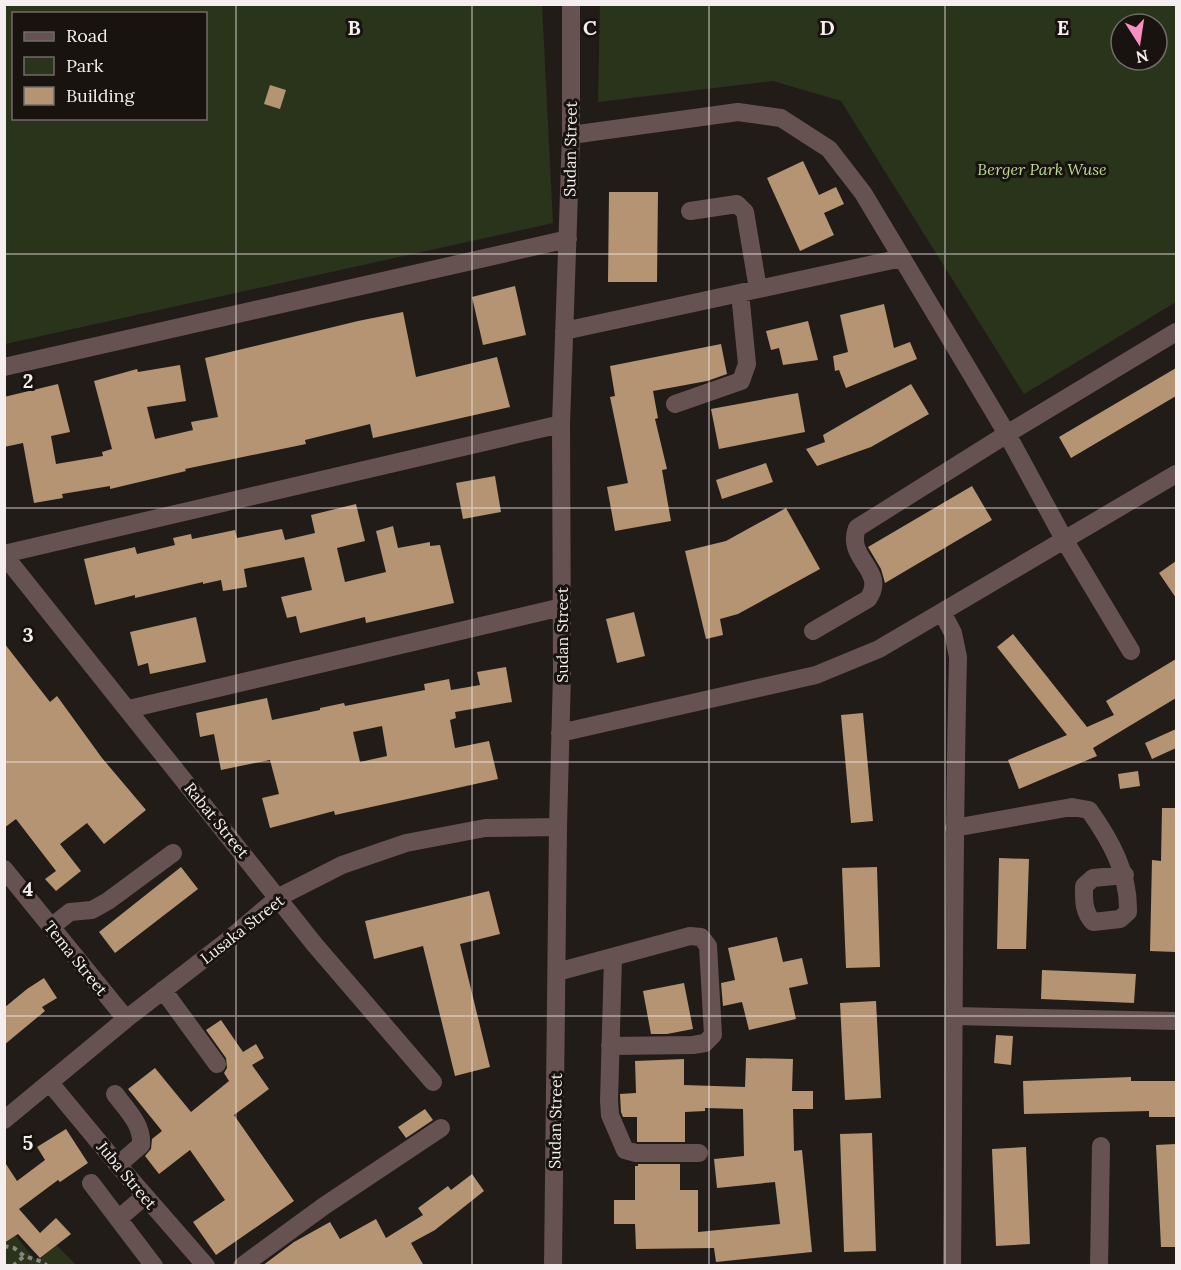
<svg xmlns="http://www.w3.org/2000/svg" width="1181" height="1270" viewBox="0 0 1181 1270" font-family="Lora,serif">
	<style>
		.green { fill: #2a341b; fill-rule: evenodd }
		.building { fill: #b49472; fill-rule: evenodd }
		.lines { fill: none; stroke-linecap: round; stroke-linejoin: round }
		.path { stroke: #898381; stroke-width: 4; stroke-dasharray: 4.5 4.5; stroke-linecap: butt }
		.minor { stroke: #675252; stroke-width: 18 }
		.grid { fill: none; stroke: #f4efee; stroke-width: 1.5; stroke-opacity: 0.55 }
		.labels { text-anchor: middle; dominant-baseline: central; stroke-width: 6; stroke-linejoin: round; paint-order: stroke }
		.street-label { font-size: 16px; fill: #f4efee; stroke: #191310 }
		.park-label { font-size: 16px; font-style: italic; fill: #bcd796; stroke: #191310 }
		.grid-label { font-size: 20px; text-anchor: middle; font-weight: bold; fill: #f4efee; stroke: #191310; stroke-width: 6; stroke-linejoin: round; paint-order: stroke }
	</style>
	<rect width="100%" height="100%" fill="#221c19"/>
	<path class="green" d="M4,5h538l11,218 -548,121zM14,14h192v104h-192z
		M600,5h576v297l-152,92 -183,-293 -68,-20 -175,21zM1121,24h36v36h-36z
		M15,1235l22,27 19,-17 20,20h-71l-1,-23z"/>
	<path class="building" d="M270,85l16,5 -6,19 -16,-5z
		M803,161l16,34 17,-8 8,17 -20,9 10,22 -34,16 -33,-73z
		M609,192h49l-1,90h-49z
		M515,286l11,49 -43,10 -11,-48z
		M884,304l10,44 16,-6 7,17 -71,29 -7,-18 -4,1 -2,-15 15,-4 -8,-37z
		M403,312l13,65 81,-20 13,50 -137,31 -3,-14 -65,16 1,4 -121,25 1,2 -76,18v-3l-48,8 1,4 -29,5 -11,-60 -19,4v-50l54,-13 12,48 -19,4 5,28 47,-8 -1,-4 10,-3 -18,-68 43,-12 1,3 42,-7 6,36 -39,6 8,32 38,-9 -2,-8 27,-5 -13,-59 153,-37z
		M808,321l10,39 -35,5 -4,-17 -8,2 -5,-19z
		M721,344l6,30 -20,7 -54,10 5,27 -3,1 12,50 -5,1 9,51 -56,10 -8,-44 21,-4 -18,-86 5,-1 -5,-30z
		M1176,368v28l-105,62 -12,-21z
		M911,384l18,30 -58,33 -54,19 -11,-17 19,-7 -2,-7z
		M798,393l7,39 -86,17 -8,-40z
		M766,463l7,19 -51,17 -6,-19z
		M495,476l6,36 -38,7 -7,-36z
		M972,486l20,34 -107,63 -4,-14 -13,-22z
		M356,504l9,37 -28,7 8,34 41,-10 -10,-41 17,-5 5,22 32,-6v4l10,-1 14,58 -88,20 -1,-6 -65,16 -4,-17 -9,2 -6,-21 31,-7 -8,-33 -60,12 3,18 -24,4 -2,-11 -18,4v-2l-68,16v-3l-40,10 -11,-46 51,-12 2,7 38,-9 -2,-7 18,-4 1,5 43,-9 2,8 45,-9 3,11 30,-7 -4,-18z
		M786,508l34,61 -82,45 -18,5 3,16 -17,4 -21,-88 41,-10z
		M1176,561v37l-17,-25z
		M634,612l11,44 -28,7 -11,-44z
		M196,617l10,45 -56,12 -2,-11 -10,3 -8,-34z
		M1013,634l74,93 27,-12 -8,-14 70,-42v39l-83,50 4,8 -78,33 -11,-29 59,-25 -70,-88z
		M4,643l46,59 7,-6 45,62 44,52 -42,34 -17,-21 -27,21 21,27 -25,20 -11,-12 11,-8 -40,-52 -12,9z
		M506,667l6,35 -57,10 1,6 -6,2 5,28 34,-7 9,38 -163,36 -1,-4 -64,17 -8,-30 17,-4 -9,-34 -49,10 -7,-36 -14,3 -4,-24 71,-15 5,22 48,-10v-2l24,-5 1,3 80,-16 -1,-6 25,-5 2,11 29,-5 -3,-13zM382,726l5,30 -27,6 -7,-30z
		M863,713l10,108 -22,2 -10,-108z
		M1176,729v19l-24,11 -7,-16z
		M1138,771l2,15 -20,3 -2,-15z
		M1162,808h14v144l-26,-1 2,-91 9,1z
		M999,858l30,1 -3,90h-29z
		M181,867l17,22 -83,64 -16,-21z
		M877,867l3,100 -34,1 -4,-100z
		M489,891l11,43 -40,10 30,123 -35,9 -32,-130 -49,13 -9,-38z
		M777,937l6,25 19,-4 6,26 -19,4 7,31 -47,11 -7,-28 -19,4 -2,-23 14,-3 -7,-32z
		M1042,970l94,4 -2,29 -93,-4z
		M44,978l13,20 -15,9 3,4 -41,34v-37l23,-19z
		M684,983l9,46 -26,5h-16l-8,-43z
		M876,1001l5,97 -36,2 -5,-97z
		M221,1020l22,32 13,-8 8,14 -12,7 17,24 -35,26 60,86 -78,54 -23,-33 32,-22 -35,-50 -31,24 -14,-18 6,-7 1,-10 10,-8 -34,-42 27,-21 36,44 38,-31 -5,-8 3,-5 -1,-10 -20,-28z
		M996,1035l17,1 -2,29 -17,-2z
		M746,1058l47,1 -1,32h21v18h-20l1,42 8,-1 10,102 -96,10 -2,-14 -78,1 -1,-25h-21v-24h21v-34h3v-2h42v26h18v42l82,-8 -5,-42 -58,6 -3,-29 30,-3 -1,-47 -38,-1v3l-20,1v30h-48v-25h-14l-2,-5 -1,-18 16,-1 -1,-32 49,-2v26l61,2z
		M1131,1077v4h45v36h-27v-6l-125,3 -1,-33z
		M425,1109l8,11 -27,18 -8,-11z
		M66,1129l22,34 -28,19 -2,-2 -39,29 21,24 16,-15 15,16 -31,24 -22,-24 -14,9v-82l13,20 28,-21 -8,-13z
		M872,1133l4,118 -32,1 -4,-118z
		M1176,1144v103h-15l-5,-102z
		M1026,1147l4,97 -34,2 -4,-97z
		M472,1174l12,17 -49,39 -24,13 13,23h-162l32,-24 36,-20 10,17 36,-20 10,19 37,-23 -5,-7 30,-22 3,4z"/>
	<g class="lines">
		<path class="path" d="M4,1246l10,2 10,8 19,6 4,4
			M13,1266l11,-10"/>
		<path class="minor" d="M571,135l167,-23 43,6 48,31 34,44 39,65 105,176 58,107 66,110
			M690,211l47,-7 8,8 13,77
			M564,331l338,-73
			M4,367l564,-128
			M675,404l66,-23 6,-17 -7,-71
			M4,554l557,-130
			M4,555l311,390 118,137
			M942,612l11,21 5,24c-5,203 -4,406 -6,609
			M813,631l55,-32c20,-28 -23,-40 -11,-71l150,-94 169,-102
			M129,709l433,-102
			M560,733l256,-58 63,-26 297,-175
			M954,828l118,-21 17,3c22,31 40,63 39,102l-8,7 -27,3c-10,-11 -9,-22 -9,-36l9,-8 32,-3
			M4,869l122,150
			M51,927l19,-15 22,-2 16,-9 65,-48
			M613,957l-4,144 1,14 15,35 11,3h63
			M557,972l133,-36 11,1 7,9 5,89 -8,8 -12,2 -83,1
			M163,990l54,74
			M955,1016l221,5
			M50,1083l68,82 88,101
			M115,1094c12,16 28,31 26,51l-23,20
			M4,1120l122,-101 101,-78 52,-44 63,-32 64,-22 79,-15 73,-1
			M91,1183l63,83
			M118,1219l27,-23
			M242,1266l82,-60 117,-78
			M553,1266l5,-439 4,-154 -1,-249 10,-289v-131
			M1099,1266l2,-120"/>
	</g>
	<path class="grid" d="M236,4v1262M472,4v1262M709,4v1262M945,4v1262M4,254h1172M4,508h1172M4,762h1172M4,1016h1172"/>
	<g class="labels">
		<g class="street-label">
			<text transform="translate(570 149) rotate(-89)">Sudan Street</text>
			<text transform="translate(562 635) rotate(-90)">Sudan Street</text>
			<text transform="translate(217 820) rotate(51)">Rabat Street</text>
			<text transform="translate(242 929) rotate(-38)">Lusaka Street</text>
			<text transform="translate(76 958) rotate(51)">Tema Street</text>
			<text transform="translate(555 1121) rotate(-89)">Sudan Street</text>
			<text transform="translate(127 1175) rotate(50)">Juba Street</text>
		</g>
		<g class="park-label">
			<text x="1042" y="169">Berger Park Wuse</text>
		</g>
	</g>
	<g class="grid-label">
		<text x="354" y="35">B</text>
		<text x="590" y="35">C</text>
		<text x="827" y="35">D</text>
		<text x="1063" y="35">E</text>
		<text x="28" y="388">2</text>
		<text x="28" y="642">3</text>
		<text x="28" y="896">4</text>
		<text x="28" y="1150">5</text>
	</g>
	<rect width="1181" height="1270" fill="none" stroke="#f4efee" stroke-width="12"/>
	<rect x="12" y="12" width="195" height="108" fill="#191310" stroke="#716b69" stroke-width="1.5"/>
	<rect x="24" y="32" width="30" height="9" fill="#675252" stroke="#716b69" stroke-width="1.5"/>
	<text x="66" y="42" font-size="18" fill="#f4efee">Road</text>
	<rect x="24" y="57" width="30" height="18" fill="#2a341b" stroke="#716b69" stroke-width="1.5"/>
	<text x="66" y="72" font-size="18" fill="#f4efee">Park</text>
	<rect x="24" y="87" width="30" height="18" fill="#b49472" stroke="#716b69" stroke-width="1.5"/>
	<text x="66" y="102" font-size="18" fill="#f4efee">Building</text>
	<g transform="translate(1139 42) rotate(168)"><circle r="28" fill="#191310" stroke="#716b69" stroke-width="1.5"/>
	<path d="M0-4.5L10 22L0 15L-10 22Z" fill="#fc8fc1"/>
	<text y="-9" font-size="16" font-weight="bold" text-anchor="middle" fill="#f4efee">N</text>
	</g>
</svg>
